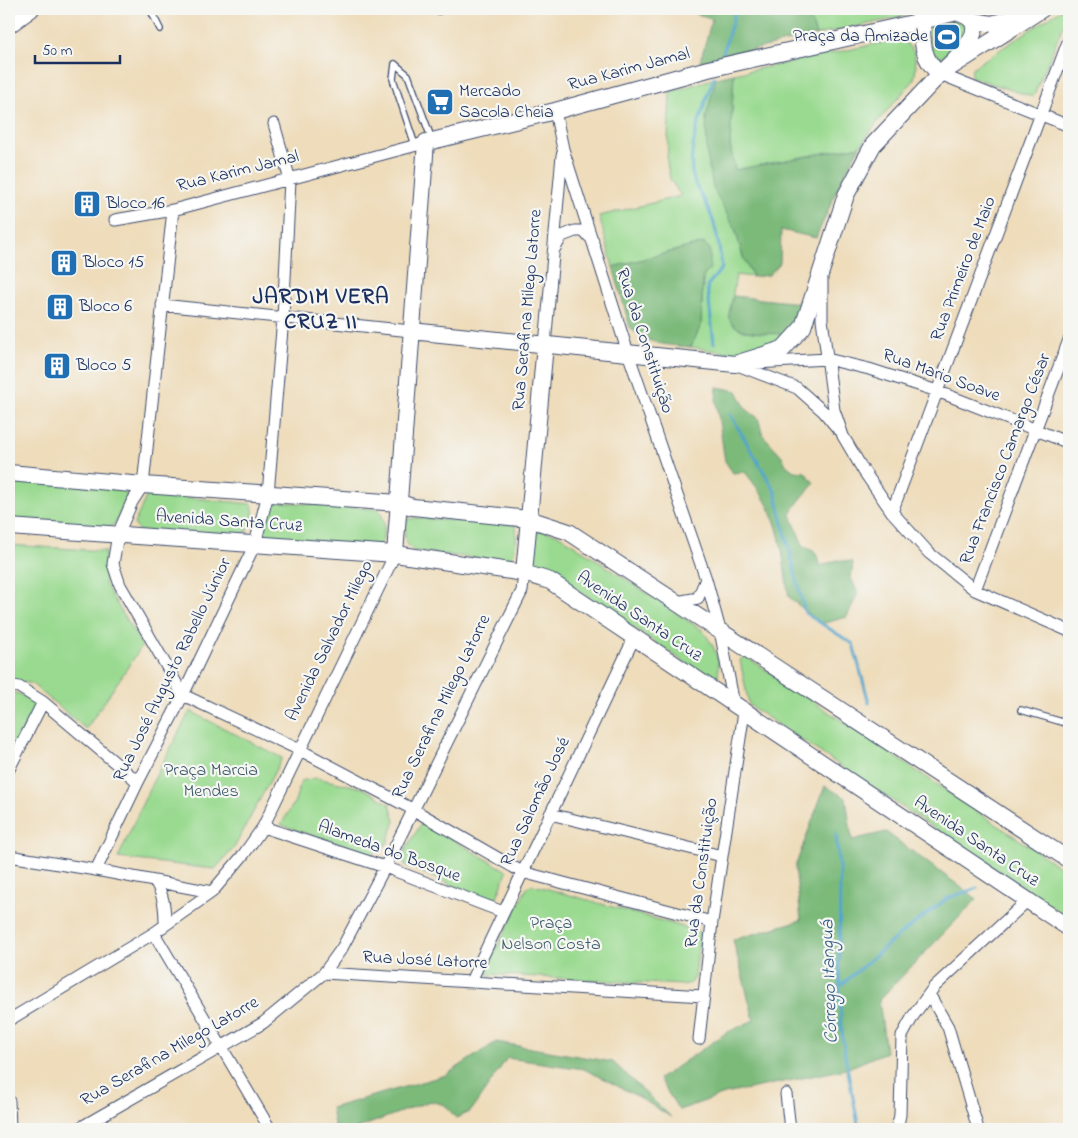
<svg xmlns="http://www.w3.org/2000/svg" width="1078" height="1138" viewBox="0 0 1078 1138" font-family="'Indie Flower',sans-serif">
	<style>
		.green { fill: #9ada90; stroke: #5a8477 }
		.forest { fill: #7bba7a; stroke: #4b746c }
		.lines { fill: none; stroke-linecap: round; stroke-linejoin: round }
		.stream { stroke: #51a5cd; stroke-width: 3 }
		.lane-casing { stroke: #3b496c; stroke-width: 8 }
		.street-casing { stroke: #3b496c; stroke-width: 13 }
		.secondary-casing { stroke: #3b496c; stroke-width: 18 }
		.lane { stroke: #fff; stroke-width: 5.5 }
		.street { stroke: #fff; stroke-width: 11 }
		.secondary { stroke: #fff; stroke-width: 16 }
		.labels { text-anchor: middle; dominant-baseline: central; stroke-width: 4.5; stroke-linejoin: round; paint-order: stroke }
		.poi-label { font-size: 18px; fill: #1b2f5e; stroke: #f6f6f2; text-anchor: start }
		.street-label { font-size: 18px; fill: #1b2f5e; stroke: #f6f6f2 }
		.park-label { font-size: 18px; fill: #3b5a6a; stroke: #f6f6f2 }
		.water-label { font-size: 19px; font-style: italic; fill: #2e5885; stroke: #f6f6f2 }
		.district-label { font-size: 22px; font-weight: bold; letter-spacing: 1px; fill: #1b2f5e; stroke: #f6f6f2 }
	</style>
	<rect width="100%" height="100%" fill="#f6f6f2"/>
	<filter id="ink" filterUnits="userSpaceOnUse"><feTurbulence type="fractalNoise" baseFrequency=".02" numOctaves="2"/><feDisplacementMap in="SourceGraphic" scale="10" xChannelSelector="R" yChannelSelector="G"/><feConvolveMatrix kernelMatrix="1 2 1 2 8 2 1 2 1" color-interpolation-filters="sRGB"/></filter>
	<filter id="wash" filterUnits="userSpaceOnUse"><feTurbulence type="fractalNoise" baseFrequency=".0096" numOctaves="4" result="noise"/><feDisplacementMap in="SourceGraphic" scale="20" xChannelSelector="R" yChannelSelector="G"/><feGaussianBlur stdDeviation="1.12" result="paint"/><feColorMatrix in="noise" values="0 0 0 0 0 0 0 0 0 0 0 0 0 0 0 0 0 1.4 0 .05"/><feComposite in="paint" operator="in"/></filter>
	<g filter="url(#wash)">
		<rect width="100%" height="100%" fill="#eedcba"/>
		<path class="green" d="M807,9h104l-3,5 -11,4 -81,17z
			M1062,9h7v3l-36,85 -62,-20 1,-9z
			M956,20l11,7 -3,13 -23,18 -8,-1 -5,-27 3,-4z
			M890,41l15,1 9,10 2,15 -2,13 -36,41 -18,25 -125,24 -5,-25 4,-71z
			M716,78l-10,39 7,71 22,41 8,28 10,20 -17,-2 -7,43 14,13 40,3c-29,27 -57,18 -92,13l10,-22 2,-48 7,-9 -6,-25 -91,24 -14,-51 82,-20 -11,-17 -3,-16 3,-71z
			M9,477l117,13v8l-11,26 -7,3 -99,-7z
			M154,494l98,10c4,15 -2,25 -13,34l-100,-7 -5,-7 13,-29z
			M279,502l99,7c8,11 7,20 4,33l-10,7 -106,-10c-6,-13 0,-31 13,-37z
			M418,518l98,7c0,12 1,23 -4,33l-11,3 -87,-10c-12,-9 -10,-18 -7,-32z
			M540,530l19,5 143,95c11,14 19,28 16,47l-7,2 -9,-5 -158,-107 -11,-2 1,-28z
			M9,545l96,6v33l37,62 -56,83 -54,-45 -23,-5z
			M745,656l324,217v45l-320,-213 -9,-45z
			M11,692l9,2 17,10 -28,52v-63z
			M190,711l92,47 -48,90 -19,21 -97,-11 32,-71z
			M316,778l47,10 27,16 5,17 -8,23 -16,11 -90,-30 14,-24 6,-20z
			M422,822l85,49 -10,26 -10,3 -82,-35 -4,-8z
			M534,885l164,46 2,3 -5,43 -4,6 -9,2 -196,-11 -1,-4 43,-84z"/>
		<path class="forest" d="M683,9h124l9,26 -116,27 12,-43z
			M734,74l-4,71 5,25 125,-24 -20,37 -24,55 -35,-8 -1,33 -11,12 -16,2 -10,-20 -8,-28 -22,-41 -6,-33 -1,-38 10,-39z
			M704,243l6,6v19l-7,9 -2,48 -10,22c-23,-2 -45,-2 -61,-20l-17,-60z
			M733,296l67,7 -10,22 -7,9c-14,-1 -53,1 -54,-18 0,-6 3,-14 4,-20z
			M717,387l20,4 9,18 12,9 5,17 19,21 4,9 8,6 11,1 9,11c-8,12 -17,17 -23,32l12,31 12,6 6,14 16,-6 16,2 -2,16 7,15 -11,24 -26,7 -32,-27c-5,-26 -6,-54 -15,-78 -6,-17 -18,-33 -29,-47l-12,1 -8,-12 -9,-60z
			M825,786l21,12 6,42 34,-8 91,67 -98,101 7,52 -40,17 -121,25 -46,16 -20,-31 67,-46 28,-13 -21,-80 68,-20 -6,-53z
			M496,1042l117,20 58,55 -32,-20 -55,-28 -77,-11 -36,53 -15,7 -11,-13 -15,-4 -75,28h-20l-4,-21 115,-33z"/>
		<g class="lines">
			<path class="stream" d="M723,53l13,-44
				M714,77c-9,27 -28,72 -21,100 2,11 11,21 15,31 9,19 11,39 14,60l-15,18 7,57
				M730,414l45,77 30,122 48,31 16,59
				M836,833l4,45 -1,87 2,59 4,32 14,73
				M840,986l58,-50 50,-38 29,-10"/>
		</g>
	</g>
	<g filter="url(#ink)">
		<g class="lines">
			<g class="lane-casing">
				<path id="lane" d="M150,9l10,20
					M412,9l27,2
					M395,64l13,11 24,65
					M395,64l-2,15 22,66
					M1021,710l48,14"/>
			</g>
			<g class="street-casing">
				<path id="street" d="M940,74l129,52
					M555,111l8,38 65,204 78,226 14,51 14,75
					M173,210l-30,275 -11,17 -14,32 -5,30 7,21 63,110 117,55 114,60 108,62 190,50
					M115,220l58,-10 259,-69
					M555,248l7,-12 13,-5h8l10,9
					M822,280v39l12,91 9,26 20,34 29,42 37,41 46,37 94,41
					M162,305l249,26
					M545,345l17,-190
					M754,363l73,-4 42,10 68,22 132,52
					M735,364l62,24 27,24 14,17
					M892,512l177,-473
					M975,590l94,-250
					M677,602l21,-4 8,-19
					M9,685l10,2 24,15 95,80
					M9,769l34,-67
					M550,814l172,42
					M263,827l122,40 118,45
					M9,856l87,14 116,22
					M96,870l42,-88 45,-87 72,-151 13,-50 15,-176 7,-138 -16,-56
					M155,881c9,15 10,27 10,44
					M154,933l116,196
					M324,973l379,23
					M471,981l163,-343
					M929,994l19,33 30,102
					M9,1020l145,-87 58,-41 32,-38 19,-27 132,-273
					M699,1039l13,-117 32,-210
					M786,1094l4,35
					M9,1101l1,28
					M78,1129l185,-106 61,-50 18,-25 43,-81 137,-276 2,-18
					M897,1129l3,-14 2,-79 11,-20 21,-29 93,-86"/>
			</g>
			<g class="secondary-casing">
				<path id="secondary" d="M957,12c4,2 11,4 14,8 14,15 -22,44 -31,54 -18,-14 -18,-32 -18,-53z
					M971,20l21,4 28,-8
					M9,25l22,-16
					M432,141l123,-30 153,-42 214,-48 -1,-12
					M411,331l324,33 48,-15 20,-22 43,-132 27,-50 67,-71 102,-65
					M9,473l134,12 256,18 14,4 116,12 40,13 500,328
					M9,527l386,27 129,19 26,8 519,347
					M395,554l31,-412
					M524,573l21,-228"/>
			</g>
			<use href="#lane" class="lane"/>
			<use href="#street" class="street"/>
			<use href="#secondary" class="secondary"/>
		</g>
	</g>
	<defs>
		<g id="stadium-square" transform="scale(1.4375)"><rect x="-9" y="-9" width="18" height="18" rx="4" fill="#1f6fb2" stroke="#f6f6f2"/><path d="M0-5a6.5 5 0 1 0 0 10a6.5 5 0 1 0 0-10ZM-3.5-1.8h7v3.6h-7Z" fill="#fff"/></g>
		<g id="supermarket-square" transform="scale(1.4375)"><rect x="-9" y="-9" width="18" height="18" rx="4" fill="#1f6fb2" stroke="#f6f6f2"/><path d="M-6-5.5h2.5l.6 2H6L4.5 2H-2.5L-4.4-4H-6ZM-1.5 3.2a1.3 1.3 0 1 0 .1 0ZM3 3.2a1.3 1.3 0 1 0 .1 0Z" fill="#fff"/></g>
		<g id="building-square" transform="scale(1.4375)"><rect x="-9" y="-9" width="18" height="18" rx="4" fill="#1f6fb2" stroke="#f6f6f2"/><path d="M-4-6H4V6H1V3H-1V6H-4ZM-2.5-4.3h1.7v1.8h-1.7ZM.8-4.3h1.7v1.8H.8ZM-2.5-1h1.7V.8h-1.7ZM.8-1h1.7V.8H.8Z" fill="#fff"/></g>
	</defs>
	<g fill-rule="evenodd">
		<use href="#stadium-square" x="947" y="37"/>
		<use href="#supermarket-square" x="440" y="102"/>
		<use href="#building-square" x="87" y="204"/>
		<use href="#building-square" x="64" y="263"/>
		<use href="#building-square" x="60" y="307"/>
		<use href="#building-square" x="57" y="366"/>
	</g>
	<g class="labels">
		<g class="poi-label">
			<text x="928" y="37" text-anchor="end">Praça da Amizade</text>
			<text x="459" y="92">Mercado<tspan x="459" dy="21">Sacola Cheia</tspan></text>
			<text x="106" y="204">Bloco 16</text>
			<text x="83" y="263">Bloco 15</text>
			<text x="79" y="307">Bloco 6</text>
			<text x="76" y="366">Bloco 5</text>
		</g>
		<g class="street-label">
			<text transform="translate(629 70) rotate(-15)">Rua Karim Jamal</text>
			<text transform="translate(238 172) rotate(-14)">Rua Karim Jamal</text>
			<text transform="translate(964 269) rotate(-69)">Rua Primeiro de Maio</text>
			<text transform="translate(528 310) rotate(-85)">Rua Serafina Milego Latorre</text>
			<text transform="translate(644 341) rotate(72)">Rua da Constituição</text>
			<text transform="translate(941 376) rotate(20)">Rua Mario Soave</text>
			<text transform="translate(1006 459) rotate(-69)">Rua Francisco Camargo César</text>
			<text transform="translate(229 522) rotate(4)">Avenida Santa Cruz</text>
			<text transform="translate(639 617) rotate(34)">Avenida Santa Cruz</text>
			<text transform="translate(330 641) rotate(-64)">Avenida Salvador Milego</text>
			<text transform="translate(173 670) rotate(-64)">Rua José Augusto Rabello Júnior</text>
			<text transform="translate(442 707) rotate(-64)">Rua Serafina Milego Latorre</text>
			<text transform="translate(536 802) rotate(-65)">Rua Salomão José</text>
			<text transform="translate(976 842) rotate(34)">Avenida Santa Cruz</text>
			<text transform="translate(389 852) rotate(20)">Alameda do Bosque</text>
			<text transform="translate(702 873) rotate(-82)">Rua da Constituição</text>
			<text transform="translate(425 961) rotate(3)">Rua José Latorre</text>
			<text transform="translate(170 1052) rotate(-30)">Rua Serafina Milego Latorre</text>
		</g>
		<g class="park-label">
			<text x="211" y="771">Praça Marcia<tspan x="211" dy="21">Mendes</tspan></text>
			<text x="551" y="924">Praça<tspan x="551" dy="21">Nelson Costa</tspan></text>
		</g>
		<g class="water-label">
			<text transform="translate(830 982) rotate(-92)">Córrego Itanguá</text>
		</g>
		<g class="district-label">
			<text x="321" y="298">JARDIM VERA<tspan x="321" dy="25">CRUZ II</tspan></text>
		</g>
	</g>
	<rect width="1078" height="1138" fill="none" stroke="#f6f6f2" stroke-width="30"/>
	<path d="M35 55v8h85v-8" fill="none" stroke="#1b2f5e" stroke-width="2.5"/>
	<text x="42" y="55" font-size="15" fill="#1b2f5e" stroke="#f6f6f2" stroke-width="4" paint-order="stroke">50 m</text>
</svg>
